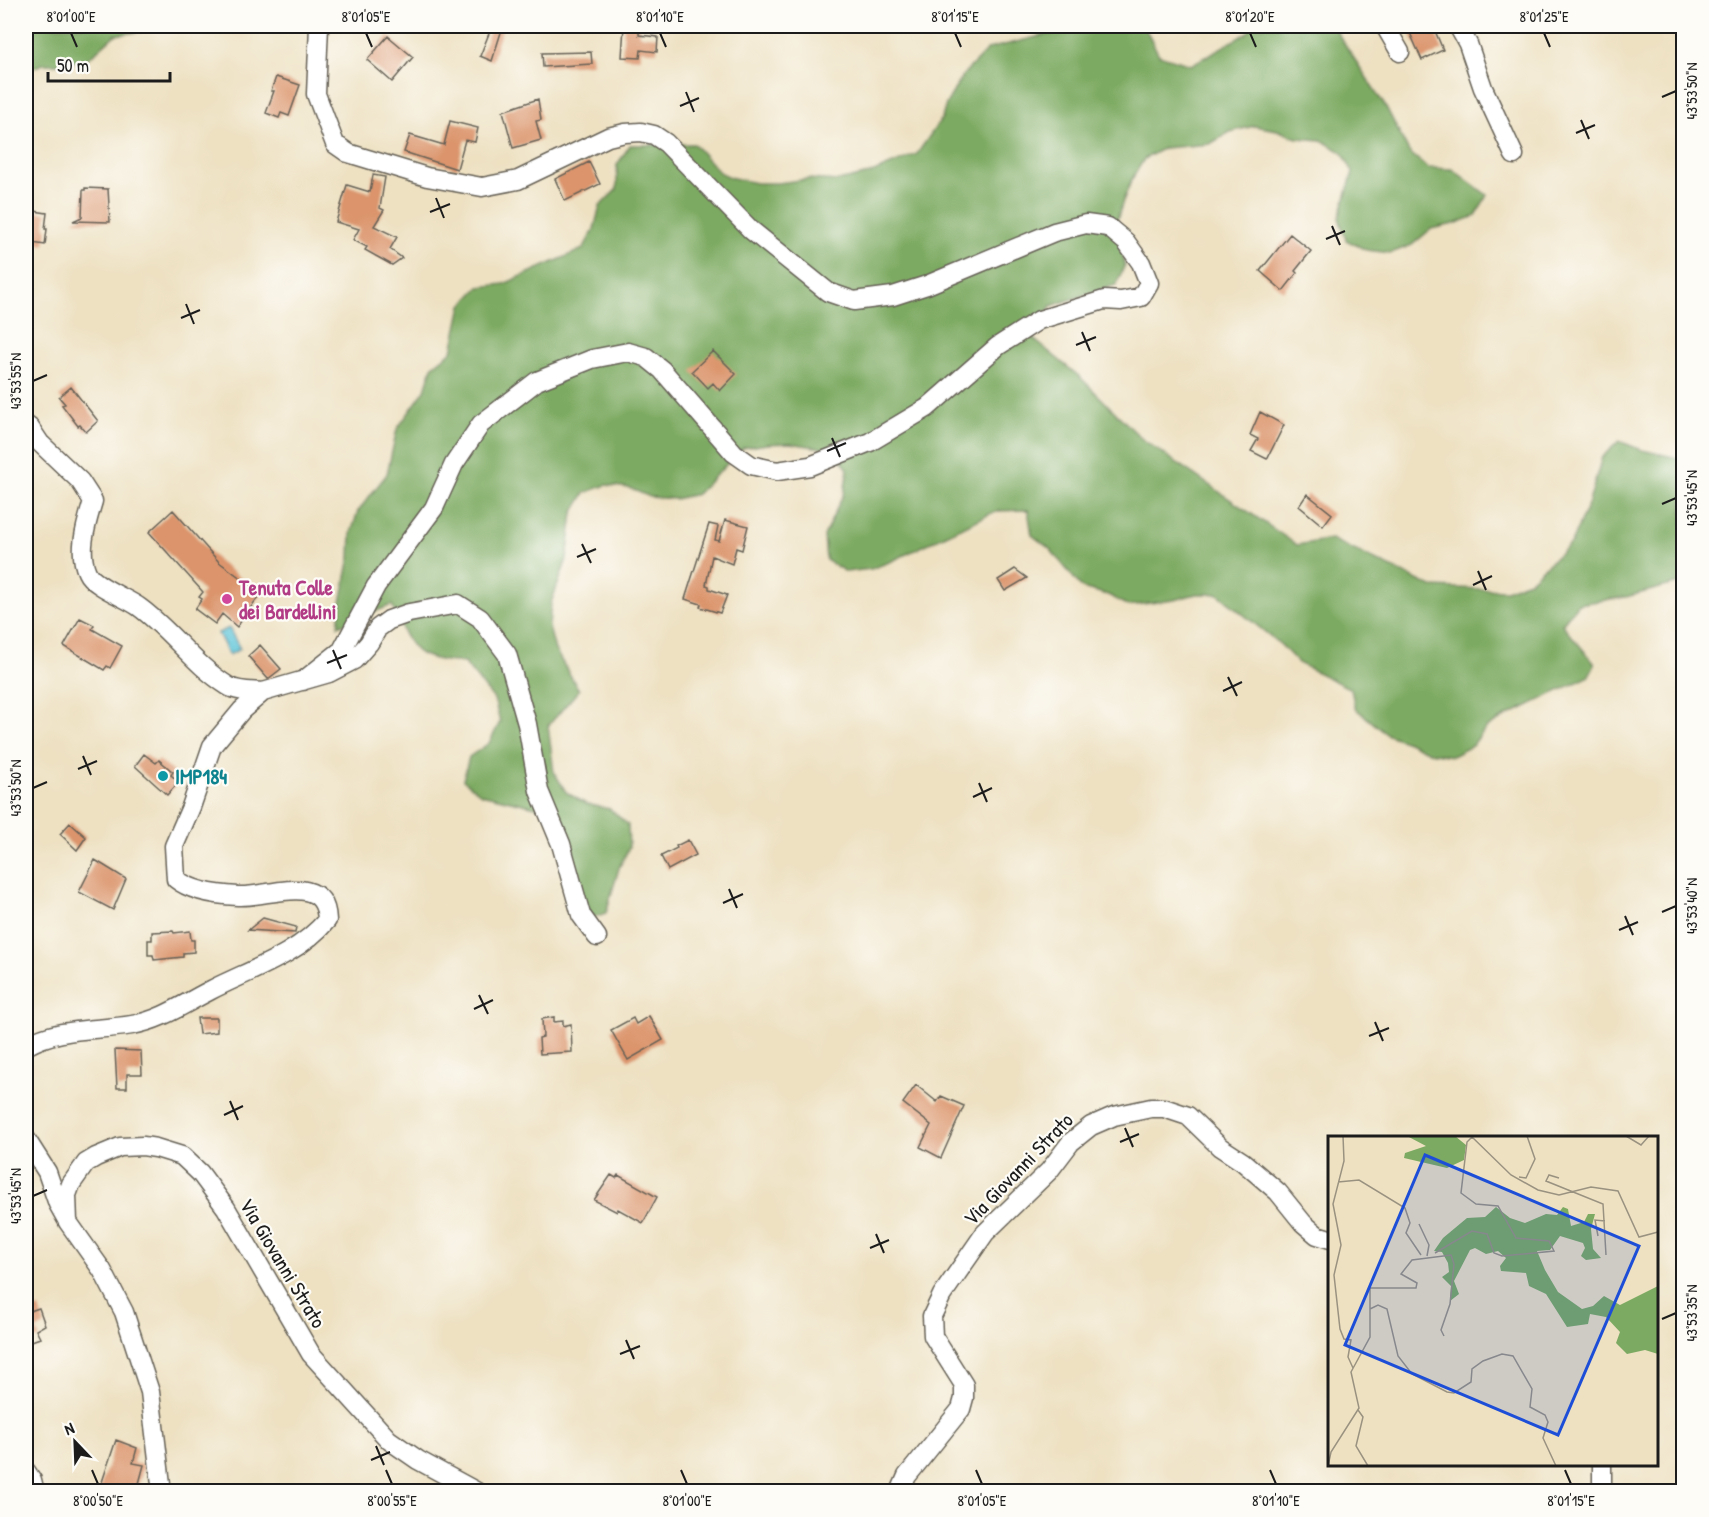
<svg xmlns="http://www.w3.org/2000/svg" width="1709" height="1517" viewBox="0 0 1709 1517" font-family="'Patrick Hand',sans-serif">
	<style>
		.forest { fill: #7daa62; stroke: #4c633f; stroke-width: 1.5 }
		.water { fill: #5dc5d9; stroke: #3c707a; stroke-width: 1.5 }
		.building { fill: #db946c }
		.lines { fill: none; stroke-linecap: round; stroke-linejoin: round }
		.street-casing { stroke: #666156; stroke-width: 21 }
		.street { stroke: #fff; stroke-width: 18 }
		.ticks { fill: none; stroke: #1c1c1c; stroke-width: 2 }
		.hotel-dot { fill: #d1479c; stroke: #fdfcf7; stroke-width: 2 }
		.culture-dot { fill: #0f9aa8; stroke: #fdfcf7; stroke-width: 2 }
		.labels { text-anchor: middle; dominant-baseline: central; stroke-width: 4.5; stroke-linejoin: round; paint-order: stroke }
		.hotel-label { font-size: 21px; font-weight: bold; fill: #b23c85; stroke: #fdfcf7; text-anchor: start }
		.culture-label { font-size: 21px; font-weight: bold; fill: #0d838f; stroke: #fdfcf7; text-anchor: start }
		.street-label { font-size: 21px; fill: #1c1c1c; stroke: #fdfcf7 }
		.inset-road { fill: none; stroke: #9a9280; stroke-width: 1.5 }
		.view { fill: #1d4ed8; fill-opacity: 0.15; stroke: #1d4ed8; stroke-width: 3 }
		.inset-edge { fill: none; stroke: #1c1c1c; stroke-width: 3 }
		.neatline { fill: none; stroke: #1c1c1c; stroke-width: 2 }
		.ticks-label { font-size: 15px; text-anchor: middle; fill: #1c1c1c }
	</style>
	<rect width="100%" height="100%" fill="#fdfcf7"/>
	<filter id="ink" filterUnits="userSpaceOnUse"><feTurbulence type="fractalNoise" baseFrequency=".0167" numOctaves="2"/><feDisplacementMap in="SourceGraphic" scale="12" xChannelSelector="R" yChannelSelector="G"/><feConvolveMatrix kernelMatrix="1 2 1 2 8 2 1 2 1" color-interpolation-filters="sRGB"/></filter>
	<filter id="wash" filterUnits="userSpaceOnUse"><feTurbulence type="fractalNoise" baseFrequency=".008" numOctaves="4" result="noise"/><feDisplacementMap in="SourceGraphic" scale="24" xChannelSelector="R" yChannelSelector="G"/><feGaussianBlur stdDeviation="1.35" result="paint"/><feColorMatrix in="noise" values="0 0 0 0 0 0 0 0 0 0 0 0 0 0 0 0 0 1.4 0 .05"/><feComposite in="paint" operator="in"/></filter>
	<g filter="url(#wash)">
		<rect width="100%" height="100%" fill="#eee1c2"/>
		<path class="forest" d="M26,26h155l-66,9 -26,23 -23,6h-23l-17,7z
			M1068,26h76l15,29 32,10 56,-32 6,-7h80l54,83 22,43 19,16 24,1 35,26 -11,21 -22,8 -23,5 -19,16 -21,8 -25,-3 -20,-10 -7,-22 14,-46 -11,-20 -21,-12 -24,-2 -20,-8 -23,-4 -24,6 -20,12 -46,4 -20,11 -12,20 -9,22 -7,22 9,42 -9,20 -65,21 -20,27 5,8 44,36 62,62 155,106 34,-6 101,48 74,3 23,-9 42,-38 18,-41 13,-45 17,-16 23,9 41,9v123l-57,15 -48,7 -16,20 33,40 -7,13 -83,40 -19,11 -14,18 -20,10 -23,-4 -21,-10 -20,-7 -33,-27 -4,-19 -53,-26 -17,-18 -63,-51h-22l-22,6 -46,6 -20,-11 -26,-7 -32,-39 -18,-14 -4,-25 -32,1 -104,50 -21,8 -25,3 -20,-12 -2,-24 20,-43 4,-24 -14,-19 -44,-7 -23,1 -24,4 -46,46 -22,5 -25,-2 -21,-9 -23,-3 -21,8 -12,20 -6,46 -16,44 -2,24 6,23 24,40 -31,36 6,46 12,20 20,12 24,5 18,16 1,23 -10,20 -13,45 -21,7 -32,-109 -72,-17 -18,-14 6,-23 20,-14 11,-21 -6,-23 -30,-36c-14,-2 -30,-2 -43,-9 -14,-7 -23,-35 -29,-49l-54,21 3,-24 9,-45 1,-24 7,-22 29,-37 10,-45 28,-39 7,-23 20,-16 10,-46 17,-18 25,-3 79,-35 11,-20 6,-23 17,-17v-24l13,-20 64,-1 25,28 10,5 27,6h22l30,-4 30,2 31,-7 48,-20 25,-36 4,-14 17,-29 25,-26 77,-19z"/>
		<path class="water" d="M229,628l11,21 -11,6 -11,-22z"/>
		<g id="blocks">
			<path class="building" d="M492,26h11l-11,35 -12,-5z
				M624,26h15v9l19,2 -1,15 -16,-2 -1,8 -18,-1z
				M1407,26h26l10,24 -21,10z
				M388,36l25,21 -21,25 -25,-22z
				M591,52l1,12 -49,3 -1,-14z
				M276,77l24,8 -11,31 -8,-3 -2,5 -13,-5 8,-22h-3z
				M538,99l3,21 -5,1 5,19 -28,8 -10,-37z
				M450,121l28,7 -3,14 -10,-2 -8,29 -53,-17 6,-17 34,10z
				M589,162l11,22 -35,17 -10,-22z
				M373,175l12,2 -5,31 4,2 -10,16 23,11 -7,12 12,9 -10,7 -27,-15 2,-3 -14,-7 6,-11 -23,-7 11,-37 23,7z
				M85,188l23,1 2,33 -37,-1 9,-4 1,-27h2z
				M34,211l13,2 -2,16h2l-2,16 -19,-3v-29l7,1z
				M1290,234l21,17 -16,20 2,2 -14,18 -23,-20z
				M713,351l23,23 -16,17 -7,-8 -5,5 -16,-17z
				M71,387l27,34 -12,11 -6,-7 -2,1 -16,-21 3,-1 -6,-7z
				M1260,412l24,13 -17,34 -16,-8 7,-12 -8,-4z
				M1307,494l25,20 -9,12 -24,-20z
				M173,510l46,52 42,31 -24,34 -15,-13 -7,10 -20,-15 7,-10 -3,-2 4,-5 -54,-60z
				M725,520l23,6 -6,24 -6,-2 -4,16 -20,-8 -6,29 3,1v3l18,6 -7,18 -20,-6 1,-3 -16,-5 24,-75 9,2 -3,14 4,1z
				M1015,569l12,9 -22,13 -7,-11z
				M80,618l14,7 -2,4 30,17 -12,22 -3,-2 -3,4 -40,-24z
				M260,645l21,24 -13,10 -20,-23z
				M144,754l12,9 3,-3 14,12 -2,3 8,7 -12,13 -32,-29z
				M70,823l16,14 -9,13 -17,-16z
				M688,840l8,15 -28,15 -7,-14 16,-8 -1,-2z
				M95,860l31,19 -13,31 -34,-18z
				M263,918l33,9 -1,6 -47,-3z
				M173,931l1,2 16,-2 1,9h3v12l-11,1v4l-29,3 -1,-5h-5v-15h4v-8z
				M649,1016l14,24 -35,20 -17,-30 22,-12 3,6z
				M554,1017v5l9,-1v5l8,-2 1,28 -32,2 -1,-16 4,-1 -1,-18z
				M197,1018h20v14l-18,2z
				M115,1050l26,1 1,23h-15v14h-10z
				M916,1085l21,17 4,-6 23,10 -23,52 -21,-11 11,-22 -28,-22z
				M611,1175l5,3 2,-3 39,22 -14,26 -25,-14 -1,3 -23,-12z
				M39,1308l6,17 -9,5 4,8 -14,5v-33l1,2z
				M116,1440l21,8 -4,15 11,2 -7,26h-38z"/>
		</g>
	</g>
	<g filter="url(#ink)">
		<use href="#blocks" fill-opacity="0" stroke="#666156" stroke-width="1.5"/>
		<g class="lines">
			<g class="street-casing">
				<path id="street" d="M1385,26l15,26
					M1458,26l10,18 15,44 31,67
					M26,425l4,3 10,15 40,38 13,20c-6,21 -16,50 -6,71 6,14 38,25 52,35 32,23 55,58 89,79 9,6 25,5 35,6
					M303,681l39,-31 34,-64 58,-78 20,-44 27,-40 56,-43 55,-22 36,-7 18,5 16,13 72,83 17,12 26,6 33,-5 60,-24 57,-34 71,-62 41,-26 65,-20 17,1 20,-4 8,-14 -8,-20 -15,-21 -18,-15 -22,-3 -32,8 -127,53 -34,11 -39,5 -26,-9 -77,-62 -85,-87 -12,-8 -13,-3 -16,1 -17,4 -90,43 -36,7 -55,-10 -79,-24 -13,-9 -19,-50 3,-68
					M26,1046c32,-19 70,-15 106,-21 30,-5 53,-22 79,-35 39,-20 87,-35 116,-70 -2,-50 -59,-22 -89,-24 -20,-1 -46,-4 -62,-17l-2,-33 17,-39 21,-61 30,-36 21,-18 66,-19 25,-13 15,-17 9,-15 11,-8 20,-7 49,-9 22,14 27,36 20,70 12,67 22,53 20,71 16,22
					M26,1139l21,33 11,32 10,18 34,48 22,42 26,80 11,92 -1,8
					M68,1222l-1,-27 4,-11 15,-21 10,-6 24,-10 23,-1 13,2 26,8 18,17 26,35 85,146 78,86 29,20 59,32
					M1602,1464v28
					M26,1471l6,9 3,12
					M900,1492l7,-16 54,-67 3,-11v-13l-31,-49 -1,-20 10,-21 43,-62 64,-62 22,-29 20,-16 23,-10 37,-8h13l24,8 32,31 23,15 35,30 25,31 14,12 13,4"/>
			</g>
			<use href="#street" class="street"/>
		</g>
	</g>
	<path class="ticks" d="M71,33l6,14M366,33l6,14M660,33l6,14M955,33l6,14M1250,33l6,14M1544,33l6,14M686,92l8,20M1662,97l14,-6M680,106l19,-8M1581,120l8,19M1576,133l19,-8M436,198l8,20M430,212l20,-8M1332,226l8,19M1326,239l19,-8M186,304l8,20M181,318l19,-8M1082,332l8,19M1076,345l20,-8M33,381l14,-6M832,438l8,19M827,451l19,-8M1662,504l14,-6M582,544l9,19M577,557l19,-8M1478,571l8,19M1473,585l19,-9M333,650l8,19M327,663l20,-8M1228,677l9,19M1223,691l19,-9M83,756l8,19M78,769l19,-8M979,783l8,19M33,788l14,-6M973,797l19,-9M729,889l8,19M723,903l20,-9M1662,912l14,-6M1625,916l8,19M1619,930l19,-8M479,995l9,19M474,1009l19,-9M1375,1022l8,19M1369,1036l20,-8M230,1101l8,19M224,1115l19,-9M1125,1128l8,19M1120,1142l19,-8M33,1196l14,-6M876,1234l8,19M870,1248l19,-8M1662,1319l14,-6M626,1340l8,19M620,1354l20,-8M376,1446l8,19M371,1460l19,-8M92,1470l6,14M386,1470l6,14M681,1470l6,14M976,1470l6,14M1270,1470l6,14M1565,1470l6,14"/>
	<circle class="hotel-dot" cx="227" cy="599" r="6"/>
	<circle class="culture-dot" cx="163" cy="776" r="6"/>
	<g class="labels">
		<g class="hotel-label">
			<text x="239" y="587">Tenuta Colle<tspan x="239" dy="24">dei Bardellini</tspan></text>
		</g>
		<g class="culture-label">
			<text x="175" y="776">IMP184</text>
		</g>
		<g class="street-label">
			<text transform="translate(1018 1169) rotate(-46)">Via Giovanni Strato</text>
			<text transform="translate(283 1263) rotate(59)">Via Giovanni Strato</text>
		</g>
	</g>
	<g transform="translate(1328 1136)">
		<rect width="330" height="330" fill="#eee1c2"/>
		<path d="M79,0h48l11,9 -2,15 -17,8 -43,-10 1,-5 21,-7zM168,71l14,11 15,5 21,-9 11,1 6,-8 5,2 3,17 13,-4 4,-8h7l-4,15 2,20 8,9 -15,2 -5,-4 4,-8 -2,-5 -23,-7 -10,14 -13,1 8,19 13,22 24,17 11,-3 11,-10 16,9 38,-19v68l-13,-4 -18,4 -11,-11 4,-11 -14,-15 -16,-3 -2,10 -21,3 -21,-33 -17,-8 -3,-13 -25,-2 -1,-5 6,-8 -8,-7 -12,3 -11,-6 -5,2 -16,31 5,13 -9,7 1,-15 -9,-9 7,-5 -1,-9 -6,-11 -8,-1 9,-13 24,-20 18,-1z" fill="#7daa62"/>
		<path class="inset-road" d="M15,0l1,25 -11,43 8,41 -7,30 6,54 4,10 7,1 -3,17 5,11M143,0l40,39 27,15 21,5 32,-8 27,4 21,46 19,-5M298,0l15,9 8,-9M191,41l7,1 9,-19 -8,-23M231,42l-10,-3 -3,6 57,23 3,51M10,46l21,-2 46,28 5,15 -4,10 15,22M91,88l10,21 -2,11M270,100l-3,-16 10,1M107,117l37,-22 15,3 7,19 8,3 52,-5 -5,-10 -33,-3 -18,-32 -22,-2 -15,-11 6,-51 5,-5M42,173l8,-4 9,4 11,47 14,18 35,18 7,1 17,-11 1,-13 11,-8 19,-7 11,2 19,33 -2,18 15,8 3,7 -5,16 13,28M30,274l5,7 -7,29 12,20M0,330l3,-14 28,-44 -8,-36 19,-35v-49h46l1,-5 -16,-9 11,-14 39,-5 3,9 -4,40 -9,26 3,6"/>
		<path class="view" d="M97,19l214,91 -81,189 -213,-90z"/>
		<rect width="330" height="330" class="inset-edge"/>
	</g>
	<rect width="1709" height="1517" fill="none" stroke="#fdfcf7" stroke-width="66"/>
	<g transform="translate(75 1442) rotate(337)" stroke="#fdfcf7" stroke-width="4.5" paint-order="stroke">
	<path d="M0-4.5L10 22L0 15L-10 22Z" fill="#1c1c1c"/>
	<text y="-9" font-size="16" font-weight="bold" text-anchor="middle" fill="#1c1c1c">N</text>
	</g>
	<path d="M48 72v9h122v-9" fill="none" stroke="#1c1c1c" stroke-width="3"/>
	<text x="57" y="72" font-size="18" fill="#1c1c1c" stroke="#fdfcf7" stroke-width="4.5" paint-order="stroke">50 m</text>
	<rect x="33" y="33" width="1643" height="1451" class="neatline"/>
	<g class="ticks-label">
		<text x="71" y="22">8°01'00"E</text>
		<text x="366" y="22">8°01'05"E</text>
		<text x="660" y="22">8°01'10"E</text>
		<text x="955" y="22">8°01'15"E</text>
		<text x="1250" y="22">8°01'20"E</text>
		<text x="1544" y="22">8°01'25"E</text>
		<text transform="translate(1692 91) rotate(-90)" y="5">43°53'50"N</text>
		<text transform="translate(16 381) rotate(-90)" y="5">43°53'55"N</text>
		<text transform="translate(1692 498) rotate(-90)" y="5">43°53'45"N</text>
		<text transform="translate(16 788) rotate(-90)" y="5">43°53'50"N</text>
		<text transform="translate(1692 906) rotate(-90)" y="5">43°53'40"N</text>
		<text transform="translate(16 1196) rotate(-90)" y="5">43°53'45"N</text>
		<text transform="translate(1692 1313) rotate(-90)" y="5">43°53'35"N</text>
		<text x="98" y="1506">8°00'50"E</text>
		<text x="392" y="1506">8°00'55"E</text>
		<text x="687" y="1506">8°01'00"E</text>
		<text x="982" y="1506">8°01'05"E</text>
		<text x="1276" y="1506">8°01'10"E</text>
		<text x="1571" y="1506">8°01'15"E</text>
	</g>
</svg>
